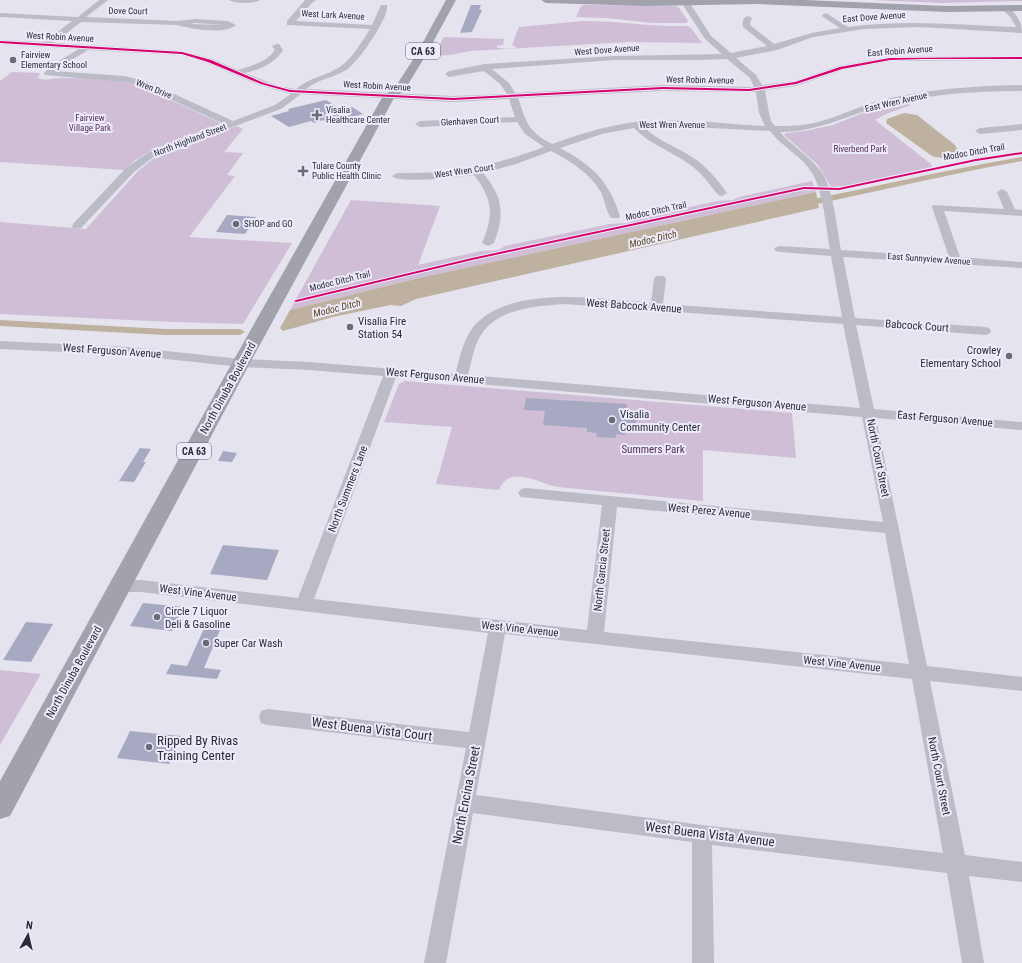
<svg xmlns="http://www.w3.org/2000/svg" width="1022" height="963" viewBox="0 0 1022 963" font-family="'Roboto Condensed',sans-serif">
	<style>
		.green { fill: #cfbed5 }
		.water { fill: #beb1a0 }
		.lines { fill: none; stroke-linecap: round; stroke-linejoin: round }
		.canal { fill: #beb1a0; fill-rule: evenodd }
		.building { fill: #a6a9c1 }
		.minor { fill: #bcbcc7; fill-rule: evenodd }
		.major { fill: #a2a2ac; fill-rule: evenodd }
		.cycleway-casing { stroke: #edebfa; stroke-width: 2 }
		.cycleway { fill: #d6006c; fill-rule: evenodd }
		.poi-dot { fill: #6b6b78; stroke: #edebfa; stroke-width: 1.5 }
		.labels { text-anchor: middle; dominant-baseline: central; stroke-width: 4; stroke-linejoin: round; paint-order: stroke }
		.far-street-label { font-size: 9px; fill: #2a2b38; stroke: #edebfa }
		.far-poi-label { font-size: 9px; fill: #2a2b38; stroke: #edebfa; text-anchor: start }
		.far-park-label { font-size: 9px; fill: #532e56; stroke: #edebfa }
		.shield { fill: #edebfa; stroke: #646572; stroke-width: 1 }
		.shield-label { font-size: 10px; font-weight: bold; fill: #2a2b38 }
		.far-water-label { font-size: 10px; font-style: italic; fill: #594420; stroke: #edebfa }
		.street-label { font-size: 11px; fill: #2a2b38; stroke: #edebfa }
		.poi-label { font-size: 11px; fill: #2a2b38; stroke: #edebfa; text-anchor: start }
		.park-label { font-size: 11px; fill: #532e56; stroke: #edebfa }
		.near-street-label { font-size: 13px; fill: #2a2b38; stroke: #edebfa }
		.near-poi-label { font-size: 13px; fill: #2a2b38; stroke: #edebfa; text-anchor: start }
	</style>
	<rect width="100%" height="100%" fill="#e4e3ee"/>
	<path class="green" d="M873,0h149v1l-81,2z
		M584,5l91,1 4,2 9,13 -2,2h-34l-45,-5 -31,-1 5,-11z
		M583,21c35,0 68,6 104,5l4,2 11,15 -74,-1 -158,9 -20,4 -17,1 11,-19 60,2 -1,6 -6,1v2l19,1v-2l-4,-2 7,-18z
		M12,72l28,1 -2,5c9,4 18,-1 28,0 25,0 51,1 75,8l77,36 2,2 -68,26 -18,11 -10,9 -124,-8v-81z
		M904,101l7,4 -25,9 -11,6 56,44 1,3 -87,19 -14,1 -13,-22 -34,-30 2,-2 19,-2 28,-6 35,-14z
		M237,126l6,3 -19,23 19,1 -16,22 8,1 -46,61 103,6 -49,81 -69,-2 -174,-8v-92l86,7 51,-57 16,-13 11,-6z
		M812,181l4,11 -397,86 -129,32 61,-110 89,6 -22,59 63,-14 18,-1 6,-4 105,-22 17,-1 5,-4 86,-18 15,-1 6,-3z
		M405,381l387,32 4,45 -93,-8v51l-145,-14c-18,-3 -48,-24 -59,3l-63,-6 16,-57 -68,-5 15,-38z
		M0,670l41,4 -41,71z"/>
	<path class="water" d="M904,113l13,2 38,30 4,7c-9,6 -17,7 -27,4l-46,-33 1,-4z
		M816,192l3,16 -403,91 -15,7 -11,-1 -57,12 -50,14 -3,-3 10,-18 129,-32z"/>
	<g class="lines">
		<path class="canal" d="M1022,157v4c-74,13 -147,31 -220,46l-4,-3 4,-3c73,-14 146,-32 220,-44z
			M0,320l165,9h75l5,3 -5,3h-75l-165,-9z"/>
	</g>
	<path class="building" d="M471,5h10l-2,4 3,1 -10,22 -12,1z
		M326,100l16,10 10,-3 11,7 -35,10 -5,-4 -9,3 -3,-2 -22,6 -18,-11 18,-5 -1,-2z
		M227,215l29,2 -11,17 -29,-2z
		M526,398l101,6 -1,9 10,1v12h-10l-1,9 -9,-1v4l-20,-1 1,-4 -10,-1v-4l-44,-3 2,-14 -21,-1z
		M140,448l11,1 -8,13h3l-12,20 -15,-1z
		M223,451l14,2 -5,9 -14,-1z
		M223,545l56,5 -12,30 -57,-6z
		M143,603l41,4 -12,24 -42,-5z
		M26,622l27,2 -22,38 -28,-2z
		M207,622l16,1 -19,45 17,2 -4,9 -51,-5 5,-10 16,2z
		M130,731l51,5 -12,28 -52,-6z"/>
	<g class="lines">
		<path class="minor" d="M99,0h9l-22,17 91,4 18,-2 33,2 8,4c-11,10 -45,4 -59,0l-96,-3 -27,21 128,8 31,8 25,11c13,-4 29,-8 37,-20l-3,-4 4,-2h3l4,6c-9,14 -22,19 -38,23l33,13 18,3c14,-12 31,-13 45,-23 12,-8 21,-25 29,-37l-83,-4v-4l18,-21h11l-5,4 -15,17 76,4 9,-20h6c3,12 -30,59 -41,65 -13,8 -28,9 -40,19l147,7 54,-2 -7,-10 -16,-13 -35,6 -4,-3 4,-3 36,-7 129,-8 108,-2 -17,-15 -24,-37 3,-2h4l23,36 20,17 36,-7 -24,-19c-1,-5 0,-10 5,-11l4,2 -2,5 1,3 23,18 38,-11 28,-5 -17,-11 -1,-2 4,-2 22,14c56,-8 112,-2 168,0l-5,-9 -9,-9 1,-2h6c8,9 13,14 13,26l-103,-6 -55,2 -51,8 -36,13 -41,8 20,17 6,10 33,-4 43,-15 52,-9 132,-1v4l-132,1 -47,9 -47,16 -31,4 4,23 2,8 4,5c14,0 29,0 43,-4 22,-6 42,-16 64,-22 46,-11 93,-14 140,-15v6c-46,0 -92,3 -136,14 -37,9 -67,27 -106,27 12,14 28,23 40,38 13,15 17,59 21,80l108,7 -17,-50 1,-2 71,4 -7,-17 5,-3 5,3 8,17 7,1v6l-78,-5 16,46 62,5v6l-179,-11 12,61 130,9 4,1 2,3 -2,3 -4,1 -129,-10 18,84 148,13v8l-146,-12 51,248 95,11v14l-92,-10 35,174 57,7v20l-53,-6 15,87h-22l-15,-90 -235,-28 2,118h-22v-121l-219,-29 -27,150h-22l42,-215 -198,-23 -7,-2 -2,-6 2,-6 7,-2 201,23 19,-99 -347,-41h-20l-6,-2 -2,-4 2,-4 6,-2h20l157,18 85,-222 -74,-6 -68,-3 -112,-12 -129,-6v-8l129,6 112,12 68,3 146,12c5,-16 8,-35 19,-48 36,-42 129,-27 177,-23l3,-24 2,-3h8l2,3 -3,25 179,13 -11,-61 -51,-4 -4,-1 -2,-2 2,-2 4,-1 50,3c-4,-21 -7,-59 -18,-76 -10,-17 -30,-26 -42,-42l-78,-4h-48c13,14 32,19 48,30 14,9 26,23 35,36l-5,3 -4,-1c-9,-12 -19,-25 -32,-33 -17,-12 -37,-18 -52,-34l-32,6 -42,14c32,17 49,33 60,68l-1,2h-8c-5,-7 -6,-17 -10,-26 -11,-19 -31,-31 -50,-41l-35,13 -33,9c20,24 22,41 11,70l-6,3 -6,-3c12,-28 11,-44 -8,-68 -13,2 -75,9 -82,1l5,-3c57,1 93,-6 147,-26l-19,-13 -8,-12 -97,5 -5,-3 5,-3 95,-4 -6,-18 -56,3 -152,-8 -20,15 -126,47 -21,16 -53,56h-8l-1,-2 1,-2 53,-56 23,-16 75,-28 -84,-39 -16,-3 -79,-7 -1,-2 8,-8 27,-16 -79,-5v-4l44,2 28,-21 -72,-4v-4l78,4zM195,23l29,2 -33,-1zM88,50l94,5 25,8 52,22 32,9 -16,11 -42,16 -87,-40 -22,-5 -70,-5zM727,59l23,19 4,9 -91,-2 -148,8 -6,-10 -17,-14 122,-9h83zM663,91l93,1 3,21 6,13c-45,-2 -91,-9 -137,-3 -26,4 -51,12 -76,21 -25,-13 -25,-21 -34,-46zM565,304l278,20 17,84 -392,-33c3,-11 5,-24 10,-35 16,-32 57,-34 87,-36zM396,377l466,40 21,105 -357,-34 -5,1 -3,4 3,4 81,8 -15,125 -273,-31zM617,507l268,26 24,131 -305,-32zM505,634l407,45 31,174 -241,-28 -226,-30z
			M229,0h31c-6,4 -25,4 -31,0z
			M1022,124v6l-42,4 -5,-3 5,-3z"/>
		<path class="major" d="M446,0h10l-30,55 -22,36 -10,7 -144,265 -240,453 -10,3v-38l232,-418 151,-267 11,-7 22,-34z
			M541,0h263l143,6 75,-1v6l-75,1 -189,-8 -113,2 -99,-3z"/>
		<g class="cycleway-casing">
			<path id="cycleway" d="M0,41l182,11 29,8 53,23 26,7 163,8 210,-11 86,2 46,-7 45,-15 50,-9 132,-1v2h-99l-33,1 -48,9 -46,15 -47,7 -86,-2 -210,11 -163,-8 -29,-8 -53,-22 -26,-8 -182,-11z
				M1022,152v2l-46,7 -137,29 -35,-1 -332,71 -176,42 -2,-1 2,-1 176,-42 332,-71 35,1 137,-29z"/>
		</g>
		<use href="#cycleway" class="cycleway"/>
	</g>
	<g class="poi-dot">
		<circle cx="13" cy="60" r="4"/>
		<path d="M315 109h4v4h4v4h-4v4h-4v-4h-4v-4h4z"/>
		<path d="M301 165h4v4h4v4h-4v4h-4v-4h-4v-4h4z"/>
		<circle cx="236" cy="224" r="4"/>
		<circle cx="350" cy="327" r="4"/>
		<circle cx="1009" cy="356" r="4"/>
		<circle cx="612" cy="420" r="4"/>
		<circle cx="157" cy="617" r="4"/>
		<circle cx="206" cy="643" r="4"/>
		<circle cx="149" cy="747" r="4"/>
	</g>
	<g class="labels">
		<g class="far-street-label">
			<text transform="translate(128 11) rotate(1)">Dove Court</text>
			<text transform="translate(333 15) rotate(3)">West Lark Avenue</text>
			<text transform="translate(874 17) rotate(-4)">East Dove Avenue</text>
			<text transform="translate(60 37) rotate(3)">West Robin Avenue</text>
			<text transform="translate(607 50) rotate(-4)">West Dove Avenue</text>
			<text transform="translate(900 51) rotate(-4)">East Robin Avenue</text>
			<text transform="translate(700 80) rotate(1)">West Robin Avenue</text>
			<text transform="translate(377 86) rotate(3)">West Robin Avenue</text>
			<text transform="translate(154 89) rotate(22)">Wren Drive</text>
			<text transform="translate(896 102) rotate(-13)">East Wren Avenue</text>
			<text transform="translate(470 121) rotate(-3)">Glenhaven Court</text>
			<text x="672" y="125">West Wren Avenue</text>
			<text transform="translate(190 140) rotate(-21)">North Highland Street</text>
			<text transform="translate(974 152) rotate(-10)">Modoc Ditch Trail</text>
			<text transform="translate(464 171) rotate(-8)">West Wren Court</text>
			<text transform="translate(656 211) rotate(-12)">Modoc Ditch Trail</text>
			<text transform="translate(929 259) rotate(4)">East Sunnyview Avenue</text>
			<text transform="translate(340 281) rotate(-14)">Modoc Ditch Trail</text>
		</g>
		<g class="far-poi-label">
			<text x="21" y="55">Fairview<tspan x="21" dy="10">Elementary School</tspan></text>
			<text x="326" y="110">Visalia<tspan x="326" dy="10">Healthcare Center</tspan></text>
			<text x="312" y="166">Tulare County<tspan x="312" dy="10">Public Health Clinic</tspan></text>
			<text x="244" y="224">SHOP and GO</text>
		</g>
		<g class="far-park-label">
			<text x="90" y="118">Fairview<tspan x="90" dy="10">Village Park</tspan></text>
			<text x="860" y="149">Riverbend Park</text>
		</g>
		<g class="shield">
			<rect x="406" y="43" width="34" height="16" rx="3"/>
			<rect x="177" y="443" width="34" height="16" rx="3"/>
		</g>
		<g class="shield-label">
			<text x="423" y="51">CA 63</text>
			<text x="194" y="451">CA 63</text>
		</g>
		<g class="far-water-label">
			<text transform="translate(653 239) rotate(-13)">Modoc Ditch</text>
			<text transform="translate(337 308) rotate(-14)">Modoc Ditch</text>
		</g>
		<g class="street-label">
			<text transform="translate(634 306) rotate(4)">West Babcock Avenue</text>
			<text transform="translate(917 326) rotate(4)">Babcock Court</text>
			<text transform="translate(112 351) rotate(4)">West Ferguson Avenue</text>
			<text transform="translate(435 376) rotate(5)">West Ferguson Avenue</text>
			<text transform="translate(228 388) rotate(-61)">North Dinuba Boulevard</text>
			<text transform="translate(757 403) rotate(5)">West Ferguson Avenue</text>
			<text transform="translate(945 419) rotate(5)">East Ferguson Avenue</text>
			<text transform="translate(878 458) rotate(79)">North Court Street</text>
			<text transform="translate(348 489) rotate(-69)">North Summers Lane</text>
			<text transform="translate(709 511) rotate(5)">West Perez Avenue</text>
			<text transform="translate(602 570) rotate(-84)">North Garcia Street</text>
			<text transform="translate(198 593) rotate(7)">West Vine Avenue</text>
			<text transform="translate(520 629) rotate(6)">West Vine Avenue</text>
			<text transform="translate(842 664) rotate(6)">West Vine Avenue</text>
			<text transform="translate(74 672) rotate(-61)">North Dinuba Boulevard</text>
			<text transform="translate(939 776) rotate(79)">North Court Street</text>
		</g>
		<g class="poi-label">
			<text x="358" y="321">Visalia Fire<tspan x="358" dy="13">Station 54</tspan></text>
			<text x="1001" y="350" text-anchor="end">Crowley<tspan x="1001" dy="13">Elementary School</tspan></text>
			<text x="620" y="414">Visalia<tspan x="620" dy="13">Community Center</tspan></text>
			<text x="165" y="611">Circle 7 Liquor<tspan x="165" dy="13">Deli &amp; Gasoline</tspan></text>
			<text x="214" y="643">Super Car Wash</text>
		</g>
		<g class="park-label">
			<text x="653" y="449">Summers Park</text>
		</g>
		<g class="near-street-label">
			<text transform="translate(372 729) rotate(7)">West Buena Vista Court</text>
			<text transform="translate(466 795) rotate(-79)">North Encina Street</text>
			<text transform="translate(710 834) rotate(7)">West Buena Vista Avenue</text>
		</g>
		<g class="near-poi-label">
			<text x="157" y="740">Ripped By Rivas<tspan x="157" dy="15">Training Center</tspan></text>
		</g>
	</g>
	<g transform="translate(28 935) rotate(8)" stroke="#edebfa" stroke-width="3" paint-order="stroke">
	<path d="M0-3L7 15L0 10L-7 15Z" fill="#2a2b38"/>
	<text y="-6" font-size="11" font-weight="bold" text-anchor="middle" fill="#2a2b38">N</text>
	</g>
</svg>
